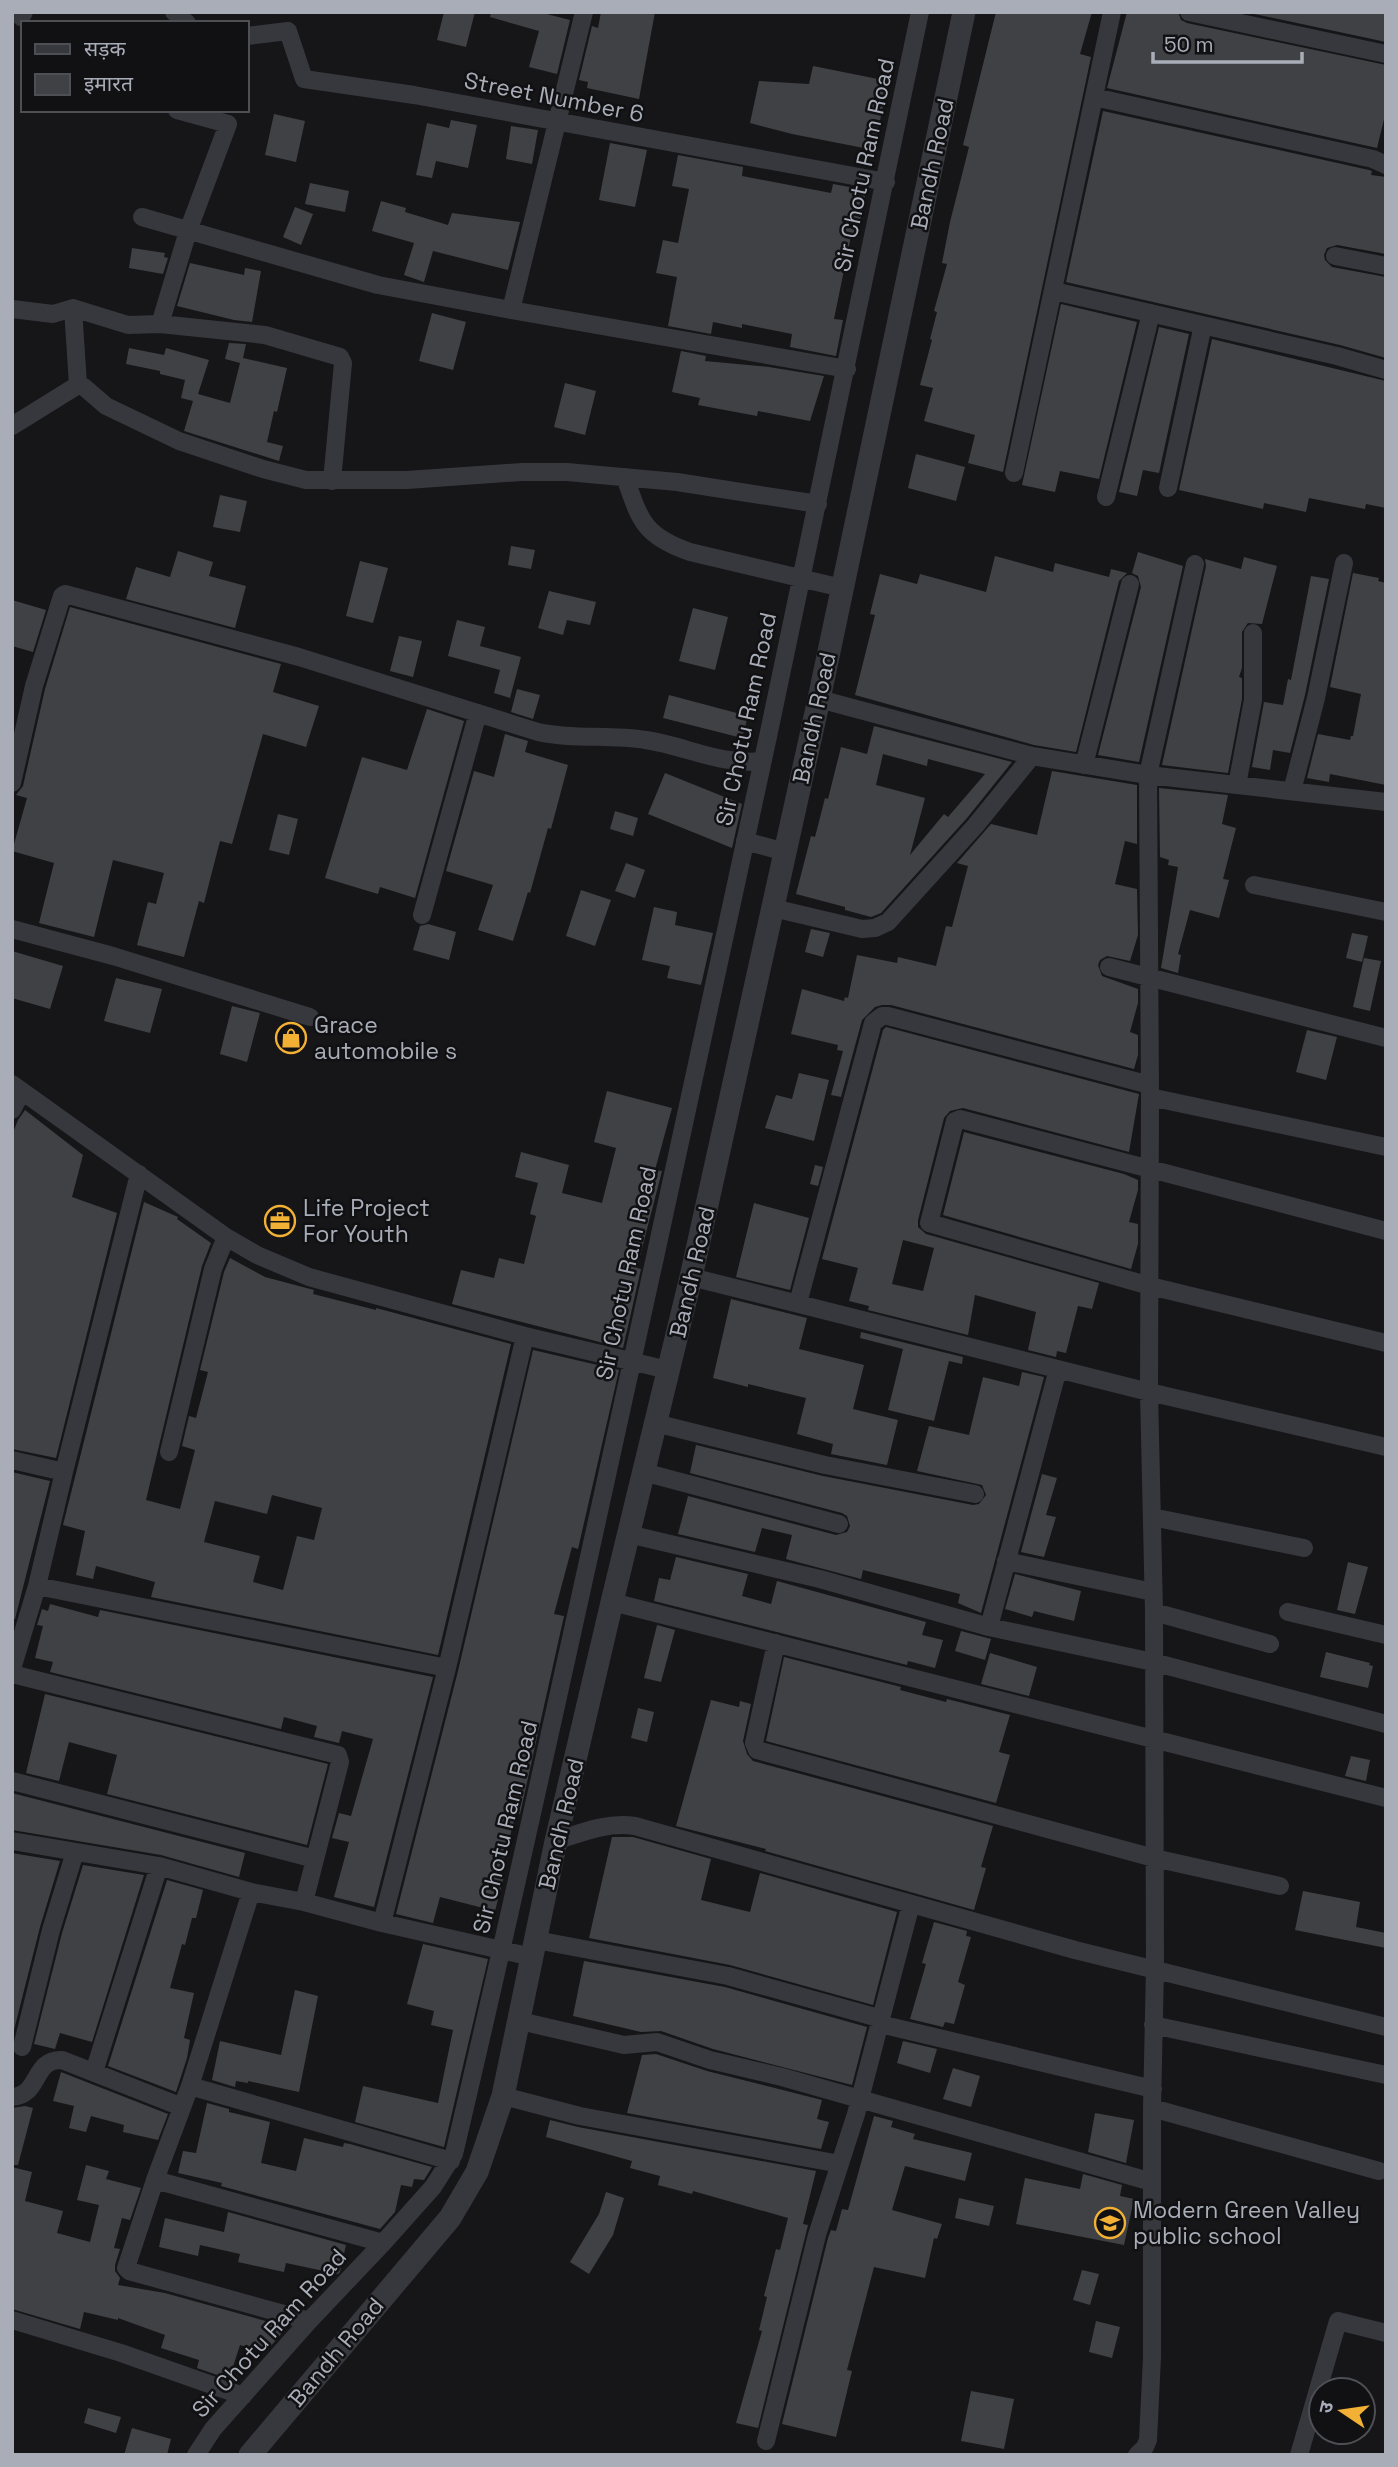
<svg xmlns="http://www.w3.org/2000/svg" width="1398" height="2467" viewBox="0 0 1398 2467" font-family="'Space Grotesk','Noto Sans Devanagari',sans-serif">
	<style>
		.building { fill: #404145; fill-rule: evenodd }
		.lines { fill: none; stroke-linecap: round; stroke-linejoin: round }
		.minor { stroke: #37383d; stroke-width: 18 }
		.tertiary { stroke: #37383d; stroke-width: 23 }
		.labels { text-anchor: middle; dominant-baseline: central; stroke-width: 5; stroke-linejoin: round; paint-order: stroke }
		.street-label { font-size: 23px; fill: #a8adb8; stroke: #111113 }
		.poi-label { font-size: 23px; fill: #a8adb8; stroke: #111113; text-anchor: start }
	</style>
	<rect width="100%" height="100%" fill="#161618"/>
	<path class="building" d="M444,12h31l-9,35 -29,-7z
		M491,12h48l31,8 -13,54 -28,-7 10,-36 -49,-14z
		M601,12h54l-16,87 -52,-11 1,-6 -9,-2 13,-54 6,2z
		M996,12h96l-12,42 11,3 -88,415 -35,-9 7,-28 -51,-14 9,-33 -13,-3 12,-45 -2,-1 7,-27 -3,-1 13,-47 -5,-1 8,-41 19,-75 -6,-2z
		M1127,12h51l3,8 6,3 199,42v46l-9,37 -270,-60z
		M1245,12h141v30z
		M813,66l75,15 -14,69 -82,-16 -42,-11 9,-42 50,3z
		M1103,111l266,59 3,1 -1,4 15,2v77l-49,-9 -10,3 -3,7 1,5 7,7 54,10v81l-46,-13 -274,-63z
		M274,114l31,7 -9,41 -31,-7z
		M451,120l26,5 -9,43 -32,-7 -4,17 -16,-3 11,-52 22,5z
		M511,126l27,4 -6,34 -26,-5z
		M610,143l37,7 -12,57 -36,-7z
		M678,155l65,12 -1,9 89,17 2,-9 33,6 -9,47 -6,-1 -17,83 9,1 -7,36 -46,-9 2,-13 -50,-10v4l-29,-6 -2,12 -43,-8 9,-49 -21,-4 7,-33 15,3 11,-54 -17,-3z
		M310,183l39,8 -4,21 -40,-8z
		M381,201l25,7 -1,4 43,13 4,-12 68,9 -12,48 -75,-19 -9,31 -20,-7 10,-32 -42,-12z
		M295,207l18,7 -12,31 -18,-8z
		M132,248l33,5 -1,4 4,1 -5,16 -34,-6z
		M190,263l54,12 1,-7 16,3 -9,51 -18,-2 -57,-14z
		M1061,304l76,18 -38,157 -39,-8 -5,21 -33,-7z
		M432,313l34,9 -13,48 -34,-9z
		M1159,327l30,7 -30,139 -16,-3 -6,26 -18,-4z
		M1212,339l174,42v127l-20,-4 -1,5 -56,-11 -3,14 -42,-9 -1,6 -84,-19z
		M229,343l17,1 -3,14 44,10 -10,44 -3,-1 -7,31 16,4 -4,15 -95,-30 9,-30 -12,-3 4,-18 -25,-6v-3l-34,-7 3,-16 35,7 2,-7 43,12 -11,34 32,9 10,-40 -15,-4z
		M681,351l25,5 -1,5 64,6 55,9 -14,45 -52,-10 -1,5 -59,-11 2,-7 -28,-6z
		M565,383l31,8 -11,44 -31,-8z
		M916,454l49,13 -9,34 -48,-13z
		M220,495l27,6 -7,31 -27,-5z
		M511,546l24,4 -4,19 -23,-4z
		M178,551l35,11 -4,14 37,10 -11,42 -109,-29 10,-32 34,10z
		M1138,552l45,14 -44,196 -41,-7 43,-168 -3,-11 -6,-3z
		M995,556l58,16 2,-9 54,14 2,-8 16,4 -8,8 -43,171 -42,-7 -179,-50 20,-80 -5,-1 10,-40 37,10 3,-10 66,18z
		M1244,557l33,9 -15,58 -14,-1 -6,9v36l-3,9 3,1v21l-14,74 -66,-8 44,-199 -1,-7 36,10z
		M360,561l28,7 -15,55 -27,-7z
		M1353,573l26,5 -1,3 8,2v202l-56,-11 -1,8 -22,-4 11,-44 32,6 1,-4h2l8,-42 -31,-7z
		M1311,576l18,3 -24,116 -15,58 -17,-3 -3,20 -18,-3 12,-65 19,3 5,-26 3,1z
		M549,591l47,11 -6,23 -23,-5 -4,15 -25,-7z
		M12,600l34,10 -13,42 -21,-6z
		M70,607l211,57 -8,28 46,14 -13,41 -43,-13 -31,110 -12,-3 -16,62 -5,-2 -15,56 -47,-12 11,-43 8,2 8,-31 -51,-13 -19,77 -55,-14 15,-60 -42,-12 15,-53 -11,-3 7,-9 22,-97z
		M693,608l35,9 -13,53 -36,-9z
		M457,620l28,7 -5,19 41,11 -11,41 -16,-5 6,-23 -52,-14z
		M399,636l23,5 -9,36 -23,-6z
		M517,689l23,6 -7,24 -22,-7z
		M669,695l79,21 -6,22 -79,-20z
		M427,709l37,12 -49,177 -35,-11 -2,7 -53,-16 37,-121 45,13z
		M874,726l138,36 -45,56 -86,95 -10,4 -26,-7v-3l-49,-13 15,-58 4,1 10,-39 3,1 13,-52 26,7zM883,754l44,12 1,-7 57,15 -37,43 -4,-3 -34,41 15,-57 -49,-13z
		M505,734l23,7 -3,11 43,13 -17,64 -3,-1 -18,65 -2,-1 -15,49 -35,-11 15,-45 -47,-14 28,-100 20,6z
		M1052,771l85,14v59l-12,-3 -10,43 22,5 1,46 -8,26 -23,-5 -7,4 -2,5 4,11 36,13v14l-8,29 8,3v20l-4,14 -243,-64h-9l-7,2 -13,13 -21,77 -10,-2 12,-44 -6,-1 1,-5 -47,-11 11,-45 42,12 1,-4 3,1 9,-43 40,8 1,-6 38,9 10,-40 6,1 16,-61 -11,-3 34,-39 46,11z
		M665,773l77,31 -10,44 -84,-34z
		M1159,788l69,7 -6,29 14,4 -13,51 6,1 -10,38 -29,-8 -12,44 3,1 -3,18 -17,-5 17,-101 -10,-2 1,-5 -9,-3z
		M615,811l23,7 -5,18 -23,-7z
		M278,814l20,5 -9,36 -20,-5z
		M626,863l19,7 -10,28 -20,-7z
		M581,890l30,10 -16,46 -29,-10z
		M654,907l23,5 -2,13 38,8 -12,52 -34,-7 3,-12 -28,-6z
		M428,924l28,8 -7,28 -36,-10 7,-24z
		M811,929l19,4 -7,24 -18,-5z
		M1352,933l16,3 -6,26 -16,-4z
		M12,951l51,15 -13,43 -38,-11z
		M1364,958l17,3 -11,50 -17,-4z
		M116,978l46,11 -12,44 -46,-12z
		M232,1006l28,7 -13,49 -27,-8z
		M886,1027l253,67 -10,58 -166,-44 -13,3 -6,7 -26,102v7l8,7 173,49 -7,26 -14,-3 -12,47 -9,-2 -1,6 -28,-7 8,-38 -61,-17 -7,40 -100,-25 1,-4 -20,-5 9,-33 -36,-9 61,-229zM903,1240l31,8 -11,43 -31,-7z
		M1307,1030l30,7 -11,43 -30,-8z
		M799,1073l30,7 -15,61 -49,-13 11,-33 16,4z
		M607,1091l65,17 -17,62 7,1 -25,97 4,1 -18,79 -171,-44 9,-34 33,8 5,-20 25,6 12,-48 -6,-2 8,-31 -23,-6 6,-25 48,13 -7,28 40,10 14,-55 -22,-6z
		M25,1110l58,45 -11,42 45,16 -61,245 -44,-9v-314l6,-15z
		M964,1132l160,42 14,6v10l-9,32 9,2v20l-7,25 -188,-54z
		M815,1165l8,2 -5,19 -8,-2z
		M144,1202l34,15 -1,2 34,24 -9,23 -56,234 34,9 15,-59 -13,-4 7,-30 7,2 12,-46 -8,-2 24,-98 6,-14 35,19 49,13 -1,4 63,16v-2l135,36 -73,311 -287,-58 4,-15 -59,-16 -3,13 -17,-4 9,-44 -22,-6zM272,1495l50,13 -8,32 -17,-4 -14,54 -30,-8 7,-26 -56,-14 11,-41 52,13z
		M754,1203l55,15 -19,72 -54,-13z
		M731,1299l76,19 -8,31 65,16 -11,44 45,11 -11,45 -56,-11 2,-10 -36,-10 9,-36 -58,-14v3l-35,-9z
		M861,1332l102,25 -1,7 -13,-3 -15,60 -46,-11 15,-61 -43,-11z
		M533,1350l86,20 -41,179 -6,-2 -18,67 10,2 -44,198 -4,-1 -16,62 4,1 -9,35 -55,-14 -7,26 -37,-9 62,-243z
		M1022,1372l22,5 -63,236 -23,-10 2,-9 -97,-24 -2,9 -75,-20 6,-24 -30,-7 -7,24 -77,-18 10,-38 148,39 11,-3 3,-6 -3,-10 -5,-3 -152,-40 6,-28 127,31 150,29 6,-1 7,-9 -4,-10 -65,-14 12,-45 40,9 14,-58 36,9z
		M12,1472l38,9 -35,138 -3,-1z
		M1042,1474l15,4 -11,37 10,2 -12,40 -23,-5z
		M676,1557l72,17 -6,22 29,8 6,-23 149,41 -4,13 21,5 -8,28 -27,-7 -1,4 -253,-64 5,-23 11,2z
		M1348,1562l20,5 -13,47 -18,-4z
		M1015,1574l66,17 -7,30 -40,-10 -2,6 -27,-8z
		M50,1604l48,13 2,-7 333,67 -59,230 -40,-10 15,-55 -17,-4 7,-25 12,3 22,-77 -31,-8 -3,12 -25,-6 3,-11 -33,-9 -3,12 -231,-57 3,-10 -18,-4 8,-32 -6,-1 5,-16 6,2z
		M657,1625l18,5 -14,52 -17,-4z
		M961,1631l30,8 -6,21 -30,-9z
		M1326,1652l44,11 -1,2 4,1 -5,22 -48,-11z
		M990,1653l47,14 -8,29 -48,-12z
		M784,1657l117,30 -1,3 46,12 1,-3 63,16 -11,37 11,3 -14,48 -230,-62z
		M45,1694l283,70 -21,81 -200,-51 10,-39 -48,-13 -10,39 -33,-8z
		M711,1700l28,7 1,-6 11,3 -8,37 4,13 6,7 240,65 -12,41 5,1 -12,42 -209,-59 1,-2 -90,-23z
		M638,1708l16,4 -7,30 -16,-4z
		M1351,1756l19,4 -4,21 -21,-5z
		M12,1793l233,60 -6,24 -78,-22 -149,-25z
		M612,1837h21l78,22 -10,41 49,12 10,-39 137,39 -24,93 -143,-40 -141,-27z
		M12,1853l48,8 -20,66 -28,111z
		M83,1865l61,10 -52,167 -32,-9 -5,16 -21,-5 28,-111z
		M167,1880l36,10 -7,28h-4l-7,27 -3,-1 -12,44 24,5 -10,45 6,2 -3,18 -11,34 -68,-26z
		M1303,1891l57,11 -4,25 30,6v15l-91,-18z
		M934,1922l33,9 -1,5 5,1 -13,45 7,3 -11,39 -9,-2 -2,5 -33,-8 16,-55 -4,-1z
		M423,1944l65,15 -44,188 -89,-25 8,-36 75,17 15,-73 -22,-5 3,-14 -27,-7z
		M584,1961l141,26 142,40 -15,58 -139,-36 -52,-18 -20,1 -68,-16z
		M295,1990l23,6 -19,96 -51,-11v2l-12,-2 -1,6 -23,-7 8,-39 61,14z
		M903,2041l34,8 -7,24 -33,-10z
		M656,2054l51,17 115,29 -5,19 12,3 -8,27 -194,-36 15,-58z
		M953,2068l27,8 -9,31 -28,-8z
		M61,2072l107,42 -10,26 -35,-8 1,-7 -33,-9 -5,16 -17,-4 5,-22 -21,-5z
		M207,2103l22,6v3l41,10 -9,41 35,8 8,-33 39,9 1,-4 6,1 82,23 -8,13 -10,-1 -2,8 -11,-2 -6,27 -15,17 -159,-43 1,-3 -44,-10 5,-22 13,2z
		M25,2106l8,2 -15,57h-6v-57z
		M1095,2113l39,7 -8,43 -38,-11z
		M874,2116l19,5 -2,6 24,7 -2,5 59,14 -7,28 -60,-15 -13,44 50,14 -5,15 -3,-1 -9,40 -51,-11 -27,103 5,1 -16,66 -54,-13 46,-186 3,-8 5,1 6,-22 6,1z
		M550,2120l28,7 238,44 -13,53 5,1 -50,203 -22,-5 26,-92 -3,-1 8,-33 -3,-1 12,-47 4,1 8,-32 -95,-27 -1,3 -34,-9 2,-9 -30,-8 2,-7 -86,-24z
		M86,2165l23,6 -3,8 35,9 -11,32 -8,-2 -8,30 6,1 -5,16v6l5,7 -2,7 47,8 122,34 -22,26 -25,-8 -11,34 -32,-11 2,-8 -38,-12 4,-13 -47,-17v2l-34,-8 -4,17 -68,-20v-142l20,5 -7,29 38,10 -6,22 33,9 9,-37 -22,-5z
		M1083,2174l39,11 -2,11 14,3 -10,46 -108,-21 9,-46 55,11z
		M606,2192l18,6 -11,37 -24,39 -19,-12 29,-48z
		M959,2198l35,8 -5,20 -34,-8z
		M228,2212l118,33 -6,27 -2,2 -52,-11 -2,9 -46,-10 2,-8 -40,-9 -2,11 -39,-9 6,-29 59,14z
		M1082,2270l17,4 -9,31 -17,-5z
		M1096,2321l24,6 -8,31 -23,-6z
		M971,2391l43,8 -10,50 -43,-8z
		M88,2408l33,9 -5,16 -32,-10z
		M132,2428l39,11 -4,16h-43z"/>
	<g class="lines">
		<path class="minor" d="M174,12l13,11
			M1189,12l197,42
			M21,17l3,-5
			M247,36l41,-5 16,48 110,16 472,87
			M1094,97l279,62 13,6
			M142,217l236,68 133,25 336,59
			M1335,256l51,10
			M1054,291l283,65 49,14
			M73,308l5,77
			M12,309l41,5 20,-6 55,17 32,-1 105,11 75,22 3,6 -11,118
			M511,310l73,-298
			M160,324l28,-93 40,-107 -51,-14
			M78,385l6,2 22,19 73,35 84,28 43,11h101l115,-8h45l110,10 141,22
			M12,426l66,-41
			M1014,473l98,-461
			M625,477c15,44 19,59 65,75l152,36
			M1168,488l35,-163
			M1106,497l45,-184
			M819,699l213,57 116,19 238,27
			M1084,765l46,-181
			M12,783l22,-97 28,-90 3,-2 234,63 239,75c36,8 72,2 108,8 40,6 76,26 116,21
			M1237,785l16,-85v-67
			M1292,791l24,-93 28,-135
			M745,841l40,11
			M1254,885l132,27
			M773,908l89,21 13,-1 13,-6 88,-97 56,-69
			M422,915l56,-202
			M12,929l101,27 197,61
			M1109,967l277,71
			M12,1084l214,153 31,18 52,22 216,59 143,34
			M1150,1097l236,50
			M12,1110l10,-19
			M1386,1231l-426,-112 -5,2 -26,102 221,63 236,57
			M691,1277l458,115 237,55
			M798,1303l75,-280 9,-7h6l262,69
			M525,1336l-78,332 -65,255 150,34
			M655,1423l170,42 150,29
			M169,1452l44,-183 13,-32
			M12,1460l52,12
			M643,1472l196,52
			M1152,1517l152,31
			M628,1534l192,45 169,48 164,35 233,62
			M1006,1561l147,31
			M37,1586l410,82
			M612,1602l774,196
			M1154,1612l116,32
			M1288,1612l98,23
			M989,1627l69,-258
			M776,1643l-22,100 3,7 397,108 126,28
			M12,1669l25,-83 27,-114 75,-298
			M12,1674l326,81 2,7 -36,140
			M12,1781l303,78
			M12,1841l147,25 92,26 53,10 78,21
			M556,1841c27,-9 51,-19 79,-15l440,124 311,77
			M251,1892l-61,194 -35,94 -29,88 3,3 180,50
			M536,1940l192,36 154,43
			M520,2021l104,24 33,-3 53,18 72,17 370,105
			M880,2024l273,65
			M1153,2025l233,50
			M22,2047l29,-117 24,-78
			M94,2072l65,-206
			M190,2086l261,75
			M503,2096l77,20 260,48
			M12,2097c29,-2 20,-38 50,-37l120,47
			M1152,2108l227,63
			M155,2180l228,63
			M12,2320l109,33 122,43
			M766,2441l51,-206 39,-121 55,-210
			M196,2455l17,-26 96,-108 74,-78 50,-56 21,-33c70,-296 134,-594 200,-892 91,-416 181,-833 266,-1250
			M1137,2455l8,-8 3,-7 4,-83v-249l3,-140 -1,-356 -5,-220 1,-295 -2,-322 47,-211
			M1299,2455l39,-134 48,12"/>
		<path class="tertiary" d="M250,2455l200,-237 27,-46 26,-76 53,-255 56,-239 79,-325 128,-578 145,-687"/>
	</g>
	<defs>
		<g id="shop-ring" transform="scale(1.575)"><circle r="9.5" fill="#111113" stroke="#f2b134" stroke-width="1.5"/><path d="M-5-2.5h2.3a2.7 3.5 0 0 1 5.4 0H5L5.5 6h-11ZM-1.5-2.5h3a1.5 2.3 0 0 0-3 0Z" fill="#f2b134"/></g>
		<g id="office-ring" transform="scale(1.575)"><circle r="9.5" fill="#111113" stroke="#f2b134" stroke-width="1.5"/><path d="M-6-3h4V-5.5h4V-3h4V5H-6ZM-1-4.5V-3h2v-1.5ZM-6 0V1H6V0Z" fill="#f2b134"/></g>
		<g id="school-ring" transform="scale(1.575)"><circle r="9.5" fill="#111113" stroke="#f2b134" stroke-width="1.5"/><path d="M0-5L7-2L0 1L-7-2ZM-4 1L0 2.5L4 1V4Q0 6-4 4Z" fill="#f2b134"/></g>
	</defs>
	<g fill-rule="evenodd">
		<use href="#shop-ring" x="291" y="1038"/>
		<use href="#office-ring" x="280" y="1221"/>
		<use href="#school-ring" x="1110" y="2223"/>
	</g>
	<g class="labels">
		<g class="street-label">
			<text transform="translate(554 97) rotate(11)">Street Number 6</text>
			<text transform="translate(932 164) rotate(-78)">Bandh Road</text>
			<text transform="translate(864 165) rotate(-78)">Sir Chotu Ram Road</text>
			<text transform="translate(814 718) rotate(-78)">Bandh Road</text>
			<text transform="translate(746 719) rotate(-78)">Sir Chotu Ram Road</text>
			<text transform="translate(692 1272) rotate(-77)">Bandh Road</text>
			<text transform="translate(626 1273) rotate(-78)">Sir Chotu Ram Road</text>
			<text transform="translate(561 1824) rotate(-77)">Bandh Road</text>
			<text transform="translate(505 1827) rotate(-77)">Sir Chotu Ram Road</text>
			<text transform="translate(269 2333) rotate(-48)">Sir Chotu Ram Road</text>
			<text transform="translate(336 2352) rotate(-50)">Bandh Road</text>
		</g>
		<g class="poi-label">
			<text x="314" y="1025">Grace<tspan x="314" dy="26">automobile s</tspan></text>
			<text x="303" y="1208">Life Project<tspan x="303" dy="26">For Youth</tspan></text>
			<text x="1133" y="2210">Modern Green Valley<tspan x="1133" dy="26">public school</tspan></text>
		</g>
	</g>
	<rect width="1398" height="2467" fill="none" stroke="#a8adb8" stroke-width="28"/>
	<rect x="21" y="21" width="228" height="91" fill="#111113" stroke="#4d4f55" stroke-width="2"/>
	<rect x="35" y="44" width="35" height="10" fill="#37383d" stroke="#4d4f55" stroke-width="2"/>
	<text x="84" y="56" font-size="21" fill="#a8adb8">सड़क</text>
	<rect x="35" y="74" width="35" height="21" fill="#404145" stroke="#4d4f55" stroke-width="2"/>
	<text x="84" y="91" font-size="21" fill="#a8adb8">इमारत</text>
	<g transform="translate(1342 2411) rotate(283)"><circle r="33" fill="#111113" stroke="#4d4f55" stroke-width="2"/>
	<path d="M0-5L12 26L0 18L-12 26Z" fill="#f2b134"/>
	<text y="-10" font-size="19" font-weight="bold" text-anchor="middle" fill="#a8adb8">उ</text>
	</g>
	<path d="M1153 52v10h149v-10" fill="none" stroke="#a8adb8" stroke-width="3.5"/>
	<text x="1164" y="52" font-size="21" fill="#a8adb8" stroke="#111113" stroke-width="5" paint-order="stroke">50 m</text>
</svg>
